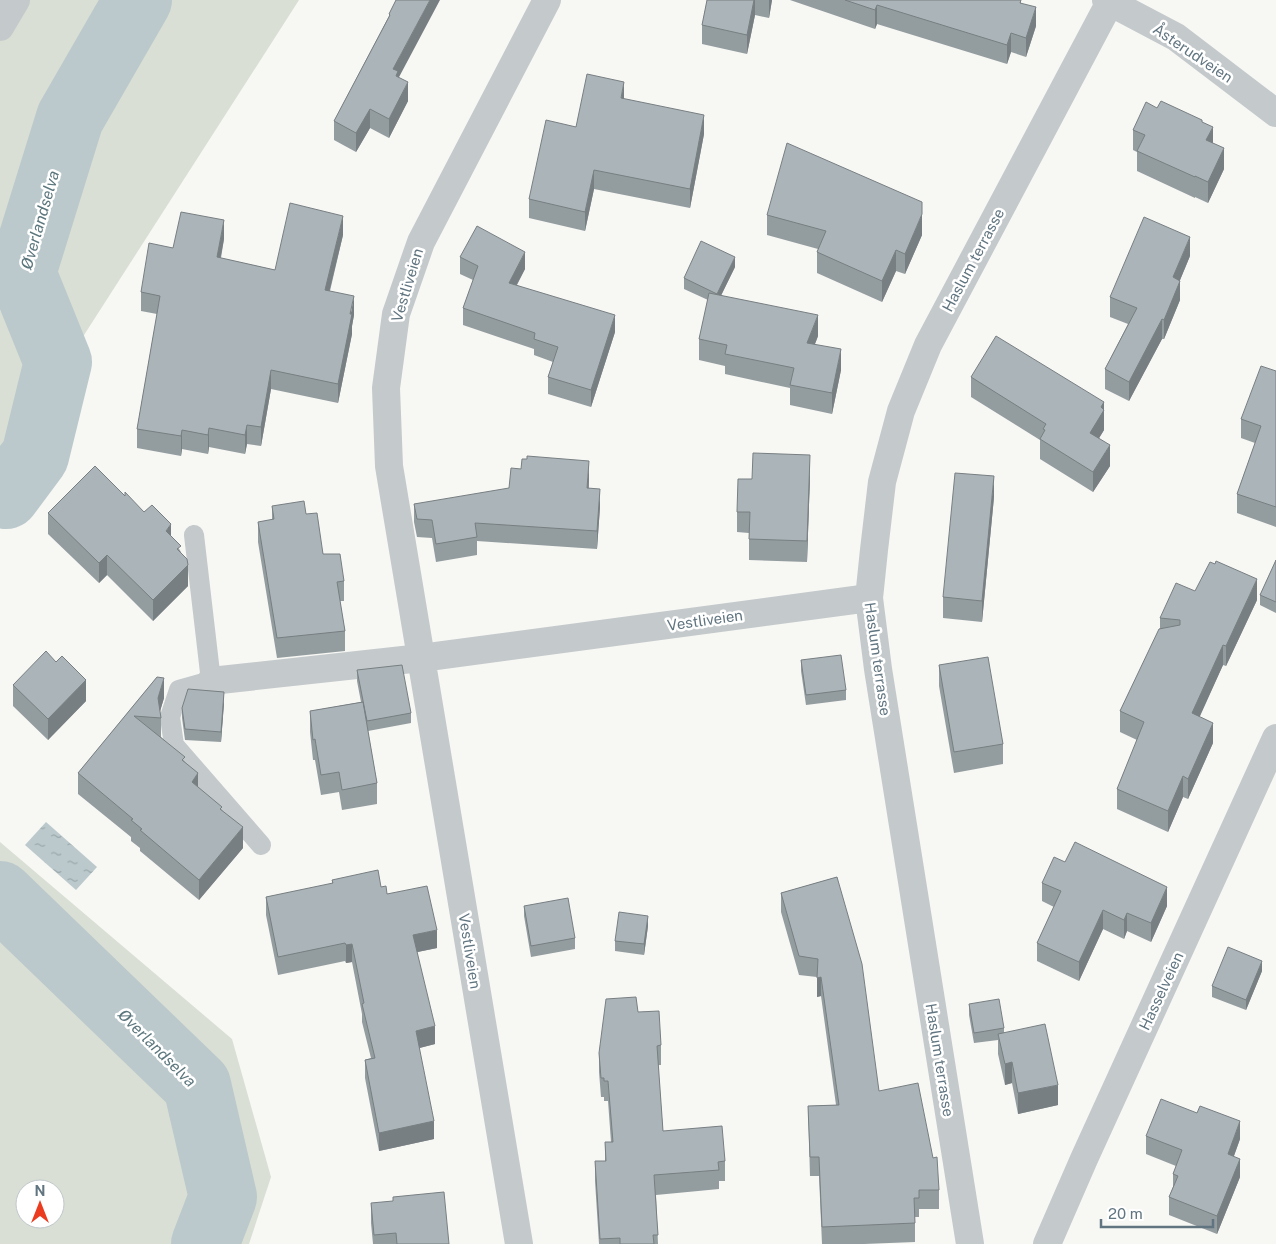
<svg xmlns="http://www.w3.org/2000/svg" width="1276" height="1244" viewBox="0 0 1276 1244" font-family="'Public Sans',sans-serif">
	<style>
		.grass { fill: #d9dfd4; fill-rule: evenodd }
		.water { fill: url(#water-ripples) }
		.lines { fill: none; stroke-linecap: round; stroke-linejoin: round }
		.river { stroke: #bbc9cc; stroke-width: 68 }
		.service { stroke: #c4c9cb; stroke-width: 20 }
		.minor { stroke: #c4c9cb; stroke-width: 28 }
		.wall { fill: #939c9f }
		.shaded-wall { fill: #787f82 }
		.building { fill: #abb5b9; stroke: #787f82 }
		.labels { text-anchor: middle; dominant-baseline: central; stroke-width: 5; stroke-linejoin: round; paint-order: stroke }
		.street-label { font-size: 15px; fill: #617580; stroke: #fff }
		.water-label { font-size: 16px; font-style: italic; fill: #5b767c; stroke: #fff }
	</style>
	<defs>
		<pattern id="water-ripples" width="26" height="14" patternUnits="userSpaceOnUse" patternTransform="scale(1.25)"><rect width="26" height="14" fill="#bbc9cc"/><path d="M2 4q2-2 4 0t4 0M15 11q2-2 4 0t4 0" fill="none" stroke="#9ba8ab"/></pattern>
	</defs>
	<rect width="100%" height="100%" fill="#f7f7f4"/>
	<path class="grass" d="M11,0h288l-299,466v-447z
		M0,842l232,197 39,138 -22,67h-249zM25,1189h30v30h-30z"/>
	<path class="water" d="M46,822l51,45 -21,23 -51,-45z"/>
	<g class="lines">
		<path class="river" d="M0,493l6,2 29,-39 23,-94 -36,-89 48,-155 68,-118
			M0,895l197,190 26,112 -18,47"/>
		<path class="service" d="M194,535l17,146 -32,9 -9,27 4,28 87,100"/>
		<path class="minor" d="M1106,0l70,37 100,76
			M0,27l16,-27
			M211,681l210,-23 448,-60
			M519,1244l-130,-778 -3,-78 10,-74 25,-72 126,-242
			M970,1244l-92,-575 -9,-71 5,-48 8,-68 19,-71 27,-66 182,-343
			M1047,1244l37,-85 192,-421"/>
	</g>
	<path class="wall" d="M396,0l3,77 9,24 -19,37 -19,-10 -14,24 -22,-12v-19l55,-105v-2z
		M707,0h65l-3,18 -14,-3 -8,39 -45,-10v-19z
		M790,0h231v3l15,23 -10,31 -15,-5 -4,12 -130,-40 -2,5z
		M624,99l80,35 -14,74 -96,-19 -9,42 -56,-13v-19l47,-72z
		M1157,108l45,14 22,47 -16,34 -13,-6v1l-58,-27v-19l-4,-2v-20z
		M767,215l155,20 -17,39 -9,-3 -14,31 -65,-29v-21l1,-3 -51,-14z
		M343,235l-13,56 24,24 -2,11v8l-14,69 -67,-14 -10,57 -14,-2 -2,10 -36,-7 -1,7 -26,-5 -1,7 -44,-8v-19l20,-115 -16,-3v-19l32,-44 51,-9 -3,19 54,12z
		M1190,256l-10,24v20l-16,39h-2l-33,62 -24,-12v-20l23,-45 -18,-7v-20z
		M460,257l65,12 -8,16 98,47 -24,75 -43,-13v-17l5,-15 -19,-7v-6l-71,-24v-17l10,-28 -13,-6z
		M735,267l-14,28 97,41 -3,8 26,26 -9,44 -42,-9v-17l-65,-14v-8l-26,-6v-21l9,-39 -24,-11v-11z
		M1276,371v156l-39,-14v-19l18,-51 -14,-5v-19z
		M971,377l133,25v28l-5,8 11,28 -17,26 -53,-33v-19l-69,-43z
		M810,476l-3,86 -58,-2v-27l-12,-1v-20l15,-33z
		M589,479v9l11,19 -3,42 -120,-8v14l-41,7 -4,-24 -15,-1 -3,-15v-18z
		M125,496l19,16 27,24 10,16 7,34 -35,35 -46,-46 -8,8 -51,-49v-21z
		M994,497l-12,125 -39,-4v-21z
		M272,506l34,8 17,40 21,27v20h-4l5,30v20l-68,7 -19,-116v-20l14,-2z
		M1276,560v53l-16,-8v-10z
		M1257,600l-31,66 -3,-1 -24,52 14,26 -25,56 -5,-2 -15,35 -51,-23v-20l20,-49 -17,-8v-21l40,-83v-10z
		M801,660l45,30v10l-40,5 -5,-34z
		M56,662l30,39 -38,39 -35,-34v-21z
		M939,665l64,79v20l-49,9 -15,-87z
		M357,670l54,43v10l-43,8 9,52v21l-35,6 -3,-18 -18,3 -6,-35h-2l-3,-28v-21l51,-9 -4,-21z
		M157,677l7,21 -4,13 1,7v19l24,25 13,25 24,23 21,38 -44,52 -59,-49v-3l-9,-7v-4l-53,-43v-21z
		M224,703l-3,39 -36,-2 -3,-22v-10z
		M1065,862l102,44 -16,36 -24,-11 -3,8 -21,-10 -24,52 -42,-20v-18l17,-36 -12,-6v-18z
		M837,877l42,214 60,99v19h-20v8h-4v25l-51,2h-42l-3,-68h-9l-2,-70 28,-1 -15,-109 -4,1v-20l-18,-2 -18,-63v-19z
		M332,880l49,7 56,61 -20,4 18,92 -16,4 15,91 -55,12 -14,-73v-18l6,-2 -9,-36v-8l-10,-52 -6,1 -1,-2 -67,14 -12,-60v-18l66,-13z
		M524,906l51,32v11l-44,8 -7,-41z
		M648,926l-4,29 -29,-4v-10z
		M1262,971l-16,39 -34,-13v-11z
		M969,1004l35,24v4l54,73 -40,9 -6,-31 -7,2 -7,-31v-14l-24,3 -5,-28z
		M638,1012l23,33v20h-3l5,66 62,30v20h-6v8l-63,6 2,49h-59l-4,-63v-20h10v-19h6l-3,-41h-4v-4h-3l-2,-25v-19z
		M1146,1136l94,3 -6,17 6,21 -23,57 -48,-19v-18l4,-10v-13l3,-8 -30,-12z
		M371,1203l78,41h-76l-2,-21z"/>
	<path class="shaded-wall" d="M430,0h10l-42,79v11l-5,-21z
		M754,0h1v15l-8,39v-19z
		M769,0h3l-3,18z
		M877,5v19l-2,5v-19z
		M1036,7v19l-10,31v-19z
		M1011,33v19l-4,12v-19z
		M408,82v19l-19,37v-19z
		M624,82v18l-3,-2z
		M370,109v19l-14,24v-19z
		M704,115v19l-14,74v-19z
		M1213,127v20l-7,-7z
		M1224,148v21l-16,34v-21z
		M594,170v19l-9,42v-19z
		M922,214v21l-17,39v-20z
		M343,216v19l-18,74v-19z
		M224,220v19l-7,37v-19z
		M1190,237v19l-17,41v-20z
		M896,250v21l-14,31v-21z
		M525,252v17l-16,30v-16z
		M735,257v10l-18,37v-10z
		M1180,281v19l-16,39v-19z
		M354,296v19l-2,11v8l-14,69v-19z
		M615,315v17l-24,75v-17z
		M818,315v21l-11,28v-21z
		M1162,319v20l-33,62v-19z
		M841,349v21l-9,44v-21z
		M271,370v19l-10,57v-19z
		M1104,402v28l-14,23v-20l11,-26z
		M247,425v19l-2,10v-19z
		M209,428v19l-1,7v-19z
		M182,430v19l-1,7v-20z
		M1110,445v21l-17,26v-20z
		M810,455v21l-3,86v-21z
		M589,461v18l-2,27v-18z
		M994,476v21l-12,125v-21z
		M600,489v18l-3,42v-18z
		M171,524v21l-5,-14z
		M107,555v20l-8,8v-20z
		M188,565v21l-35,35v-21z
		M1257,579v21l-31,66v-20z
		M1223,645v20l-31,69v-21z
		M164,678v20l-6,20v-20z
		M86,680v21l-38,39v-21z
		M224,692v11l-3,39v-10z
		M1213,723v20l-25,56v-20z
		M198,773v21l-6,-12z
		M1183,776v21l-15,35v-21z
		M243,827v21l-44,52v-20z
		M1167,887v19l-16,36v-19z
		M1103,910v19l-24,52v-19z
		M1127,913v18l-3,8v-19z
		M648,916v10l-4,29v-11z
		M437,930v18l-24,5v-18z
		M352,944v18l-6,1v-18z
		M1262,961v10l-16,39v-10z
		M821,977v19l-4,1v-19z
		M435,1026v18l-19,5v-18z
		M1012,1062v21l-7,2v-21z
		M1058,1085v20l-40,9v-21z
		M434,1121v18l-55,12v-18z
		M1240,1121v18l-12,33v-18z
		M1240,1159v18l-23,57v-18z"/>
	<path class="building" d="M396,0h34l-37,69 5,2 -2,5 12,6 -19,37 -19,-10 -14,24 -22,-12 56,-106 -1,-1z
		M707,0h47l-7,35 -45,-10z
		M845,0h176l-1,3 16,4 -10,31 -15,-5 -4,12 -130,-40 -2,5z
		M587,74l37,8 -3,16 83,17 -14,74 -96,-19 -9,42 -56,-13 17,-79 30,7z
		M1161,101l41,19v2l11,5 -7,13 18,8 -16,34 -13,-6v1l-58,-26 8,-16 -12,-5 13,-28 11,6z
		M787,143l135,59v12l-17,40 -9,-4 -14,31 -65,-29 9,-21 -59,-16z
		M290,203l53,13 -18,74 29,6 -4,18h2l-14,70 -67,-14 -10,57 -14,-2 -2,10 -36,-7 -1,7 -26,-5 -1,6 -44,-7 23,-133 -19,-4 8,-49 24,5 8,-36 43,8 -7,37 58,13z
		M1144,217l46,20 -17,40 7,4 -16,39 -2,-1 -33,63 -24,-13 32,-61 -27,-11z
		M477,226l48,26 -16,31 106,32 -24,75 -43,-13 10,-30 -24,-8 1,-6 -72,-25 15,-42 -18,-9z
		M701,241l34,16 -18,37 -33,-16z
		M709,293l109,22 -11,28 34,6 -9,44 -42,-8 4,-17 -69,-14 2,-9 -28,-6z
		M996,336l108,66 -3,5 3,3 -14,23 20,12 -17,27 -53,-33 5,-9 -2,-1 3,-5 -75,-47z
		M1261,366l15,5v136l-39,-13 24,-68 -20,-7z
		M753,453l57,2 -3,86 -58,-2 1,-27h-13l1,-33h14z
		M527,456l62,5 -2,27 13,1 -3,42 -122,-8 2,14 -41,7 -4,-24 -15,-1 -3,-15 95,-16 2,-20 10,1 1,-10h5z
		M95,466l30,30v-4l19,20 8,-7 19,19 -5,7 15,15 -4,3 10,10 1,6 -35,35 -46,-45 -8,8 -51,-50z
		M955,473l39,3 -12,125 -39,-4z
		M304,501l2,13 11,-1 6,41h17l4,27 -7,1 8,49 -68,7 -19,-116 16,-3 -2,-13z
		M1276,560v42l-16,-7z
		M1216,561l41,18 -31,67 -3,-1 -31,68 21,10 -25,56 -5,-3 -15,35 -51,-22 27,-67 -24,-11 39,-82 21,-4v-5l-20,-2 16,-35 19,8 15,-29 5,2z
		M46,651l10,11 6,-6 24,24 -38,39 -35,-34z
		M841,655l5,35 -40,5 -5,-35z
		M988,657l15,87 -49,8 -15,-87z
		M402,665l9,48 -44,8 -10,-51z
		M157,677l7,1 -6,20 3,20 -27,-2 51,41 -3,3 16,13 -6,9 30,25 -2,2 23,18 -44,53 -59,-50 2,-1 -11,-9 2,-1 -55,-46z
		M188,689l36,3 -3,40 -36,-3 -3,-21z
		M363,702l14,81 -35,7 -3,-18 -18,3 -6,-36 -2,1 -3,-29z
		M1075,842l92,45 -16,36 -24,-10 -3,7 -21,-10 -24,52 -42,-19 24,-52 -19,-8 12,-26 11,5z
		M378,870l3,17 5,-1 1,8 40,-8 10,44 -24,5 22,91 -19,5 18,90 -55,12 -14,-73 10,-2 -13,-54 2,-1 -12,-59 -6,1 -1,-2 -67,14 -12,-60 67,-14 -1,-3z
		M837,877l25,87 17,127 39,-8 15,75 4,-1 2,33h-20v8h-5l1,25 -93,4 -3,-70h-9l-2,-51 31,-1 -18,-128 -4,1 1,-19 -19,-3 -18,-63z
		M568,898l7,40 -44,8 -7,-40z
		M619,912l29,4 -4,28 -29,-3z
		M1228,947l34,14 -16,39 -34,-14z
		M636,997l2,15 21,-1 2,34 -4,1 6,85 59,-5 3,35 -7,1 1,8 -65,5 4,60h-5l1,9h-34v-6l-20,1 -5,-78h11l-1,-19h8l-5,-61h-4v-3h-3l-2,-25 7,-54z
		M999,999l5,29 -30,5 -5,-29z
		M1045,1024l13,61 -40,8 -6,-31 -7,2 -7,-30z
		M1161,1099l36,14 3,-7 40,15 -12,33 12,5 -23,57 -48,-19 9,-21 -5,-2 9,-24 -36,-14z
		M444,1192l5,52h-52l-1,-11 -22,2 -3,-32 22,-2v-4z"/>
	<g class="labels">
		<g class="street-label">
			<text transform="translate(1193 53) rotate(34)">Åsterudveien</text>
			<text transform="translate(973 260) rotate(-62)">Haslum terrasse</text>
			<text transform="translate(407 285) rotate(-73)">Vestliveien</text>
			<text transform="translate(705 620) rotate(-8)">Vestliveien</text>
			<text transform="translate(878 659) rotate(82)">Haslum terrasse</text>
			<text transform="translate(470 951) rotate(81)">Vestliveien</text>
			<text transform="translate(1161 991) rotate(-65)">Hasselveien</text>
			<text transform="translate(940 1060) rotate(81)">Haslum terrasse</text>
		</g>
		<g class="water-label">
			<text transform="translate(40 220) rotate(-74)">Øverlandselva</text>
			<text transform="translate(157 1048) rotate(45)">Øverlandselva</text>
		</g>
	</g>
	<g transform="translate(40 1204)"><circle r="24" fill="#ffffff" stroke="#c0c8cc"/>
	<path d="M0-4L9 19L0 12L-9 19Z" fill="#eb3c20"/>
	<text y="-8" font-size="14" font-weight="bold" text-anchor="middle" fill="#617580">N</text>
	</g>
	<path d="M1101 1219v8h112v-8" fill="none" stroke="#617580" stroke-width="2.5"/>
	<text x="1108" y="1219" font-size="15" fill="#617580" stroke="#ffffff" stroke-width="4" paint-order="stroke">20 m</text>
</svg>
